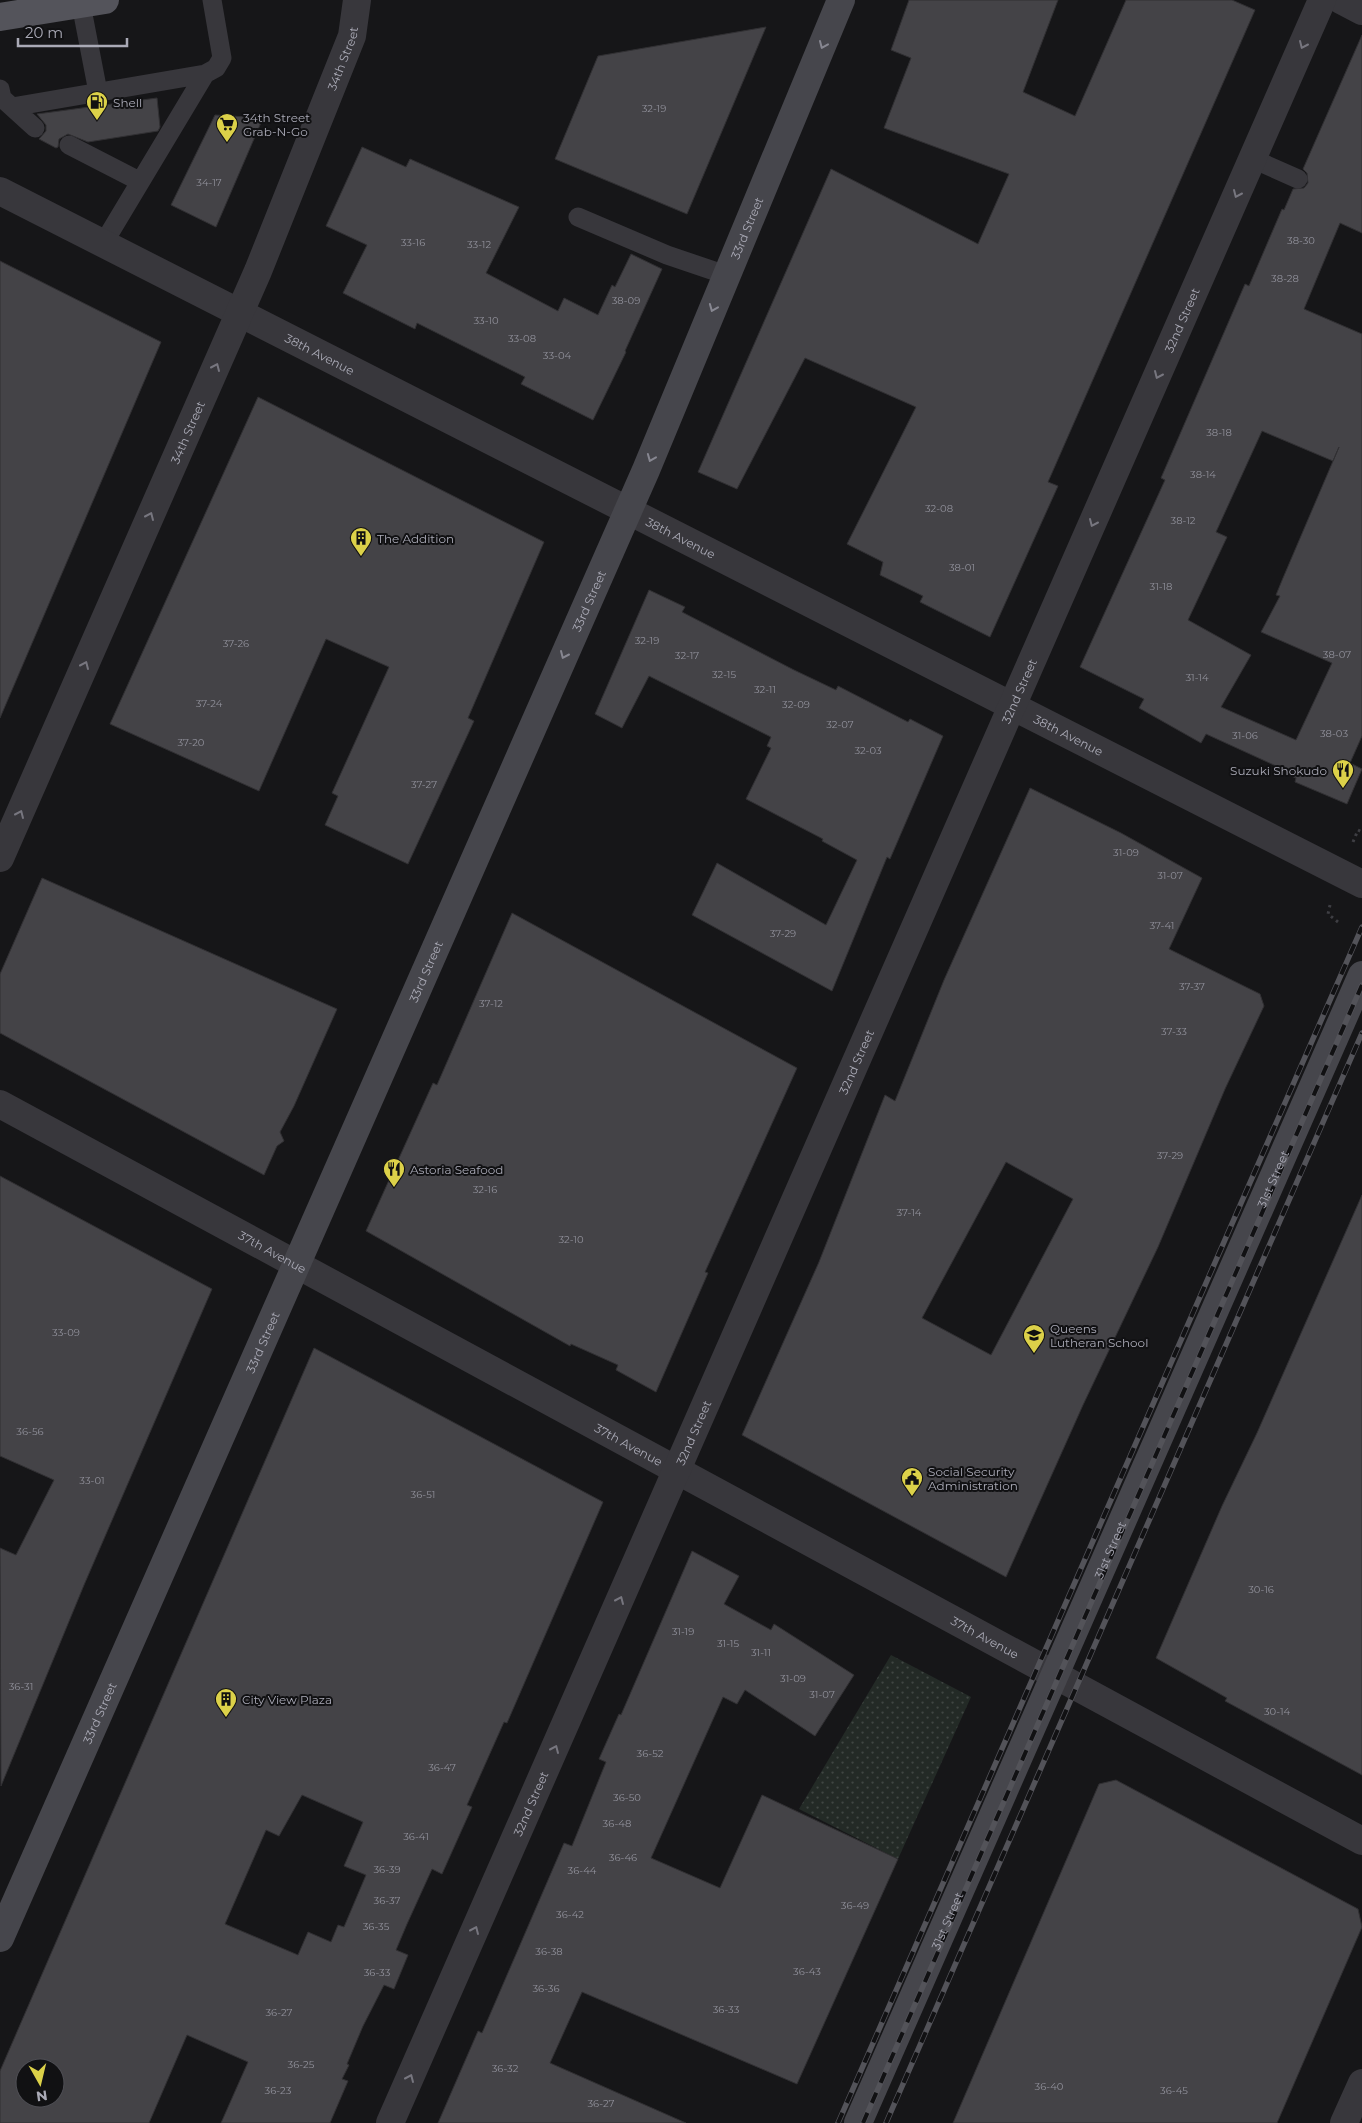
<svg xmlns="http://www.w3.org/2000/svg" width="1362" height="2123" viewBox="0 0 1362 2123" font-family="Montserrat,sans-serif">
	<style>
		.grass { fill: url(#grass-dots) }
		.building { fill: #444347; stroke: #313033; fill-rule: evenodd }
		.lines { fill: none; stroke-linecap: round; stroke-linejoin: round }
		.path { stroke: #3e3e43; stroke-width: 3; stroke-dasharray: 2.5 4; stroke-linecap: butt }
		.lane { stroke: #38373c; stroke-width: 19 }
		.street { stroke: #38373c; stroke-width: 28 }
		.secondary { stroke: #46464c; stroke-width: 28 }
		.primary { stroke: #54545b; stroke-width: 28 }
		.rail-casing { stroke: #535359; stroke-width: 5.5 }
		.rail { stroke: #111113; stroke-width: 4; stroke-dasharray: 11; stroke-linecap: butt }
		.oneway { stroke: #878791 }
		.oneway2 { stroke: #77767f }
		.labels { text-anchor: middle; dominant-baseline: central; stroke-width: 4; stroke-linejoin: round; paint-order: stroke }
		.number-label { font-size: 10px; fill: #90909a }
		.street-label { font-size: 12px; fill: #aaaab6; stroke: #111113 }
		.poi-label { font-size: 12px; fill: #aaaab6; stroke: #111113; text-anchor: start }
	</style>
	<defs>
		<pattern id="grass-dots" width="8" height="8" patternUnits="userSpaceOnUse" patternTransform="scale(1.25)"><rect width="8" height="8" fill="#232a26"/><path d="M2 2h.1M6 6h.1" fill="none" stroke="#404643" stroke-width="1.8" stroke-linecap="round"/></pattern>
	</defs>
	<rect width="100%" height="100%" fill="#161618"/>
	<path class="grass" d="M891,1655l80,42 -73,162 -99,-50z"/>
	<path class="building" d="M909,0h149l-35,92 52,24 51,-116h106l23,10 -207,472 10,4 -68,151 -70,-35 3,-6 -43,-21 3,-13 -36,-18 69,-137 -111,-49 -68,131 -39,-17 133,-303 147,75 31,-70 -125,-46 27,-70 -20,-8z
		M766,27l-79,187 -132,-55 43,-103z
		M1362,35v198l-22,-10 -36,86 58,25v402l-12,27 12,6 -15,35 -52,-22 1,-4 -10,-4 1,-3 -81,-37 -5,9 -62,-35 5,-9 -64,-32 85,-187 -4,-2 84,-194 4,2 33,-77 2,1 9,-21 11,-1 4,-5 -1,-10 -4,-4zM1262,431l71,30 6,-14 -56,131 -7,17 4,1 -19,36 71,31 -36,77 -75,-33 30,-52 -63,-35 39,-83 -11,-5z
		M157,98l3,29 -2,4 -70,11 -20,-8 -9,5 -1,8 -2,1 -17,-9 7,-8v-6l-9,-11z
		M215,115l48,3 -47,109 -45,-22z
		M362,147l44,20 4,-8 109,48 -33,66 72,38 6,-13 34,17 14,-30 3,2 16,-33 31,15 -37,82 1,1 -33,68 -72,-36 4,-7 -108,-54 -2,6 -72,-36 24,-48 -41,-19z
		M0,261l161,81 -161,376z
		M258,397l286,145 -76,176 6,3 -66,143 -83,-39 13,-29 -6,-3 57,-126 -63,-28 -67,152 -149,-67z
		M649,590l36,17 -3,5 112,58 42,20 2,-4 70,36 2,-3 33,17 -53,123 -3,-2 -55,134 -140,-76 25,-52 109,62 31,-65 -35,-19 1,-2 -77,-40 25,-51 -4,-2 4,-9 -122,-61 -27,52 -27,-14z
		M1030,788l91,45 81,45 -33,71 91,45 4,12 -39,83 -67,158 -75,158 -77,172 -264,-142 77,-173 66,-167 10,6 49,-121zM1006,1162l67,37 -82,156 -69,-37z
		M42,878l295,131 -43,97 -14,26 4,9 -7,5 -13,29 -264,-142v-59z
		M512,913l285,155 -92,204 3,1 -52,119 -40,-22 2,-5 -47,-21 -1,2 -204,-115 67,-148 4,2z
		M0,1176l212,113 -128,296 -83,201 -1,-238 16,7 38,-75 -54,-24z
		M1362,1195v580l-137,-74 2,-3 -71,-40 66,-152 35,-73z
		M314,1348l289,154 -96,221 -3,-1 -37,83 5,2 -30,67 -10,-5 -25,55 -11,26 12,5 -14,34 -10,-4 -21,41 -16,38 2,1 -7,14 6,2 -18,42h-109l27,-61 -61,-27 -38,88h-149v-52zM302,1795l61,27 -19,44 22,9 -22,52 -6,-2 -7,17 -23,-10 -10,23 -73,-31 41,-94 13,6zM25,2068h30v30h-30z
		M692,1551l47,25 -15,28 47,26 3,-6 80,51 -39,61 -70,-46 -8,14 -14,-7 -72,161 69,30 42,-93 136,64 -101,225 -215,-92 -32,71 136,60h-248l40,-92 4,2 82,-190 8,3 34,-84 -7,-3 20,-45 2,1z
		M1116,1780l242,129 4,18 -85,196h-324l146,-339z"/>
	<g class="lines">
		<path class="path" d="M1353,842l5,-12 4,2
			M1330,905l-2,9 10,8"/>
		<path class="lane" d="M81,4l17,88
			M0,89l2,9 33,30
			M12,107l193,-33
			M69,145l70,36
			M1253,159l45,20
			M578,217l89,38 59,20
			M103,244l102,-170 11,-6 6,-10 -10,-58"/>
		<g class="street">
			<path d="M1341,0l21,11"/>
			<path id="s1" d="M0,191l1362,693"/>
			<path id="s2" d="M0,858l258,-587 94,-235 5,-36"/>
			<path id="s3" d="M0,1104l1362,737"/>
			<path id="s4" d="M390,2123l932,-2123"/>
			<path d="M1344,2123l18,-40"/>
		</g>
		<g class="secondary">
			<path id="s5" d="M0,1938l646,-1468 195,-470"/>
			<path id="s6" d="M858,2123l504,-1148"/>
		</g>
		<path class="primary" d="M0,17l105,-17"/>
		<g class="rail-casing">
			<path id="rail" d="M838,2123l524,-1196
				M863,2123l499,-1138
				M886,2123l476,-1090"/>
		</g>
		<use href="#rail" class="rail"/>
	</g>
	<defs><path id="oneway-chevron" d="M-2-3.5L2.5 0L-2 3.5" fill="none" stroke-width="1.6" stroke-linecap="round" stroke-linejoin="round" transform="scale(1.25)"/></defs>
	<g class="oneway">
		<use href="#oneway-chevron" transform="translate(823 45) rotate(113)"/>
		<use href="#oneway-chevron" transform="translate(713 308) rotate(112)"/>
		<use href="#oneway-chevron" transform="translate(651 458) rotate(112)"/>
		<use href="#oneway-chevron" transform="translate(564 655) rotate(114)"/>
	</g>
	<g class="oneway2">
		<use href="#oneway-chevron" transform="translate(1303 45) rotate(114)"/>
		<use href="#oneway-chevron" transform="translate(1237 194) rotate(114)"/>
		<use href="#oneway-chevron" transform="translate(216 367) rotate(-66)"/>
		<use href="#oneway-chevron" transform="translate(1158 375) rotate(114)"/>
		<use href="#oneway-chevron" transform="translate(150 516) rotate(-66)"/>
		<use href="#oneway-chevron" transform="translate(1093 523) rotate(114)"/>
		<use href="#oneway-chevron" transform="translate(85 665) rotate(-66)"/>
		<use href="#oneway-chevron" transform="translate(20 814) rotate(-66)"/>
		<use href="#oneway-chevron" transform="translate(620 1600) rotate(-66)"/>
		<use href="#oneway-chevron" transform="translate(555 1749) rotate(-66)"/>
		<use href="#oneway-chevron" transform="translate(475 1930) rotate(-66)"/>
		<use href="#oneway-chevron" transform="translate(410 2078) rotate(-66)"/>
	</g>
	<defs>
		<g id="fuel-pin" transform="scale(1.125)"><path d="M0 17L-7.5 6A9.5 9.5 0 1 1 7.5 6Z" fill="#dcd149" stroke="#111113"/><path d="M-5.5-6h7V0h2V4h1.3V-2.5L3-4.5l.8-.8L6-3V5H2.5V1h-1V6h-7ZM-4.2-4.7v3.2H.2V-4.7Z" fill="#111"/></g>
		<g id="supermarket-pin" transform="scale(1.125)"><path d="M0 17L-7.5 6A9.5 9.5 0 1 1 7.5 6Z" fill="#dcd149" stroke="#111113"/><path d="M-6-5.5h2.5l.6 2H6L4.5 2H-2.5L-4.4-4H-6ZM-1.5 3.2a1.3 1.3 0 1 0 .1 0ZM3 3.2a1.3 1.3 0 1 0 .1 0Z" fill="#111"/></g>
		<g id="building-pin" transform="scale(1.125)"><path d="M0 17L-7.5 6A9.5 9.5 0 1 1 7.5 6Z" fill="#dcd149" stroke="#111113"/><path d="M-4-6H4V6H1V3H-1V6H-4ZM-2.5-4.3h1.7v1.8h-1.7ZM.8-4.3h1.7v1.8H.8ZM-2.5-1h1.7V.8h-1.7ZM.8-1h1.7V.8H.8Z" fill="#111"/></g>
		<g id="restaurant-pin" transform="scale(1.125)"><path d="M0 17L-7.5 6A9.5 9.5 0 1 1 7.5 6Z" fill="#dcd149" stroke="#111113"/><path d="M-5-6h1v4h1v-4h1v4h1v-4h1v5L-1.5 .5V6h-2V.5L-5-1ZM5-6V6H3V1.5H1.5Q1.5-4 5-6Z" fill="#111"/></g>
		<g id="school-pin" transform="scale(1.125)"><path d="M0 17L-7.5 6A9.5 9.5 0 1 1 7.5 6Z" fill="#dcd149" stroke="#111113"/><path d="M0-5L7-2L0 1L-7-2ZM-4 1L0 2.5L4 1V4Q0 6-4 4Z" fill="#111"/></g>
		<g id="civic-pin" transform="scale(1.125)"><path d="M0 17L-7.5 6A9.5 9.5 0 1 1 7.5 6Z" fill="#dcd149" stroke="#111113"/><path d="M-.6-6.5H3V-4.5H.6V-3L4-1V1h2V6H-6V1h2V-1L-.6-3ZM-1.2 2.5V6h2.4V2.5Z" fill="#111"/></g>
	</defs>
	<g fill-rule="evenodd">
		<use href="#fuel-pin" x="97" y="102"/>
		<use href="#supermarket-pin" x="227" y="124"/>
		<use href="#building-pin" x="361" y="538"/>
		<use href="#restaurant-pin" x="1343" y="770"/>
		<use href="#restaurant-pin" x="394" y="1169"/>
		<use href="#school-pin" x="1034" y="1335"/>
		<use href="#civic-pin" x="912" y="1478"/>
		<use href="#building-pin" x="226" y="1699"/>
	</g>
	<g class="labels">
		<g class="number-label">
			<text x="654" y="108">32-19</text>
			<text x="209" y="182">34-17</text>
			<text x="1301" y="240">38-30</text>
			<text x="413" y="242">33-16</text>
			<text x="479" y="244">33-12</text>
			<text x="1285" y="278">38-28</text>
			<text x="626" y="300">38-09</text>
			<text x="486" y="320">33-10</text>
			<text x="522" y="338">33-08</text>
			<text x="557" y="355">33-04</text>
			<text x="1219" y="432">38-18</text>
			<text x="1203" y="474">38-14</text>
			<text x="939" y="508">32-08</text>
			<text x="1183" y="520">38-12</text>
			<text x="962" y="567">38-01</text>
			<text x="1161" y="586">31-18</text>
			<text x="647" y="640">32-19</text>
			<text x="236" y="643">37-26</text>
			<text x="1337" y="654">38-07</text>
			<text x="687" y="655">32-17</text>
			<text x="724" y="674">32-15</text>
			<text x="1197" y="677">31-14</text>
			<text x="765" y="689">32-11</text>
			<text x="209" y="703">37-24</text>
			<text x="796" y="704">32-09</text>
			<text x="840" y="724">32-07</text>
			<text x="1334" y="733">38-03</text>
			<text x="1245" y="735">31-06</text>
			<text x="191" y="742">37-20</text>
			<text x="868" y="750">32-03</text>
			<text x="424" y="784">37-27</text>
			<text x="1126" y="852">31-09</text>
			<text x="1170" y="875">31-07</text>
			<text x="1162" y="925">37-41</text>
			<text x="783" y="933">37-29</text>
			<text x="1192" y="986">37-37</text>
			<text x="491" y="1003">37-12</text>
			<text x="1174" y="1031">37-33</text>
			<text x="1170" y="1155">37-29</text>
			<text x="485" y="1189">32-16</text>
			<text x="909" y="1212">37-14</text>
			<text x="571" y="1239">32-10</text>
			<text x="66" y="1332">33-09</text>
			<text x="30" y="1431">36-56</text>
			<text x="92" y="1480">33-01</text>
			<text x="423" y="1494">36-51</text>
			<text x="1261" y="1589">30-16</text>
			<text x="683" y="1631">31-19</text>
			<text x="728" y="1643">31-15</text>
			<text x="761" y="1652">31-11</text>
			<text x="793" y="1678">31-09</text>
			<text x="21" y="1686">36-31</text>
			<text x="822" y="1694">31-07</text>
			<text x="1277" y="1711">30-14</text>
			<text x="650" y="1753">36-52</text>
			<text x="442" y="1767">36-47</text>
			<text x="627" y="1797">36-50</text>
			<text x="617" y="1823">36-48</text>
			<text x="416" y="1836">36-41</text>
			<text x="623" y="1857">36-46</text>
			<text x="387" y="1869">36-39</text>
			<text x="582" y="1870">36-44</text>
			<text x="387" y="1900">36-37</text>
			<text x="855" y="1905">36-49</text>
			<text x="570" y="1914">36-42</text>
			<text x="376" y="1926">36-35</text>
			<text x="549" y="1951">36-38</text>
			<text x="807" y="1971">36-43</text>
			<text x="377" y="1972">36-33</text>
			<text x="546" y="1988">36-36</text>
			<text x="726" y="2009">36-33</text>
			<text x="279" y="2012">36-27</text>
			<text x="301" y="2064">36-25</text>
			<text x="505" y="2068">36-32</text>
			<text x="1049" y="2086">36-40</text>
			<text x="278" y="2090">36-23</text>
			<text x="1174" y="2090">36-45</text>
			<text x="601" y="2103">36-27</text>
		</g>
		<g class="street-label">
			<text stroke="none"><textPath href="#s2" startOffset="870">34th Street</textPath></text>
			<text stroke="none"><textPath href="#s5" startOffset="1866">33rd Street</textPath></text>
			<text stroke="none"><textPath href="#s4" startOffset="1969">32nd Street</textPath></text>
			<text stroke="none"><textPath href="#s1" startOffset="359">38th Avenue</textPath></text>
			<text stroke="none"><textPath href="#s2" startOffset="465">34th Street</textPath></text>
			<text stroke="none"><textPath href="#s1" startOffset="764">38th Avenue</textPath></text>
			<text stroke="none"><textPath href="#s5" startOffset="1461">33rd Street</textPath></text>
			<text stroke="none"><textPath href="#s4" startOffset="1564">32nd Street</textPath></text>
			<text stroke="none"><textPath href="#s1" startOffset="1199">38th Avenue</textPath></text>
			<text stroke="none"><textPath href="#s5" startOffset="1056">33rd Street</textPath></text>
			<text stroke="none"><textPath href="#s4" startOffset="1159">32nd Street</textPath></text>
			<text stroke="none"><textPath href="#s6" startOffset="1031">31st Street</textPath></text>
			<text stroke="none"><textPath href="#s3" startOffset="310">37th Avenue</textPath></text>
			<text stroke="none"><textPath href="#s5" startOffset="651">33rd Street</textPath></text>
			<text stroke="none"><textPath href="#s4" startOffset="754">32nd Street</textPath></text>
			<text stroke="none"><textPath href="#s3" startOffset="715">37th Avenue</textPath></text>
			<text stroke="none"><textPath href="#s6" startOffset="626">31st Street</textPath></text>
			<text stroke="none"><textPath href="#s3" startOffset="1120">37th Avenue</textPath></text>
			<text stroke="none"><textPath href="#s5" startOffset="246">33rd Street</textPath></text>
			<text stroke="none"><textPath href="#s4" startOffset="349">32nd Street</textPath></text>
			<text stroke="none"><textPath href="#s6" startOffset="221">31st Street</textPath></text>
		</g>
		<g class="poi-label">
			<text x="113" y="102">Shell</text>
			<text x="243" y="117">34th Street<tspan x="243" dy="14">Grab-N-Go</tspan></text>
			<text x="377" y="538">The Addition</text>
			<text x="1327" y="770" text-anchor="end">Suzuki Shokudo</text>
			<text x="410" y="1169">Astoria Seafood</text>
			<text x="1050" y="1328">Queens<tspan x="1050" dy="14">Lutheran School</tspan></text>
			<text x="928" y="1471">Social Security<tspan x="928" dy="14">Administration</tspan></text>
			<text x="242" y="1699">City View Plaza</text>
		</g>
	</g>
	<g transform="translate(40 2083) rotate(172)"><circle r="24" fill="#111113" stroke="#4e4e54"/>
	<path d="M0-4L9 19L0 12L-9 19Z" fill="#dcd149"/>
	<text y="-8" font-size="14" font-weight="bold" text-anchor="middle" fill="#aaaab6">N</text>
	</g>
	<path d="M18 38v8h109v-8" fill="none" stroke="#aaaab6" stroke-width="2.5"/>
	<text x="25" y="38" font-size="15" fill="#aaaab6" stroke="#111113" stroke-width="4" paint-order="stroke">20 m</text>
</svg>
